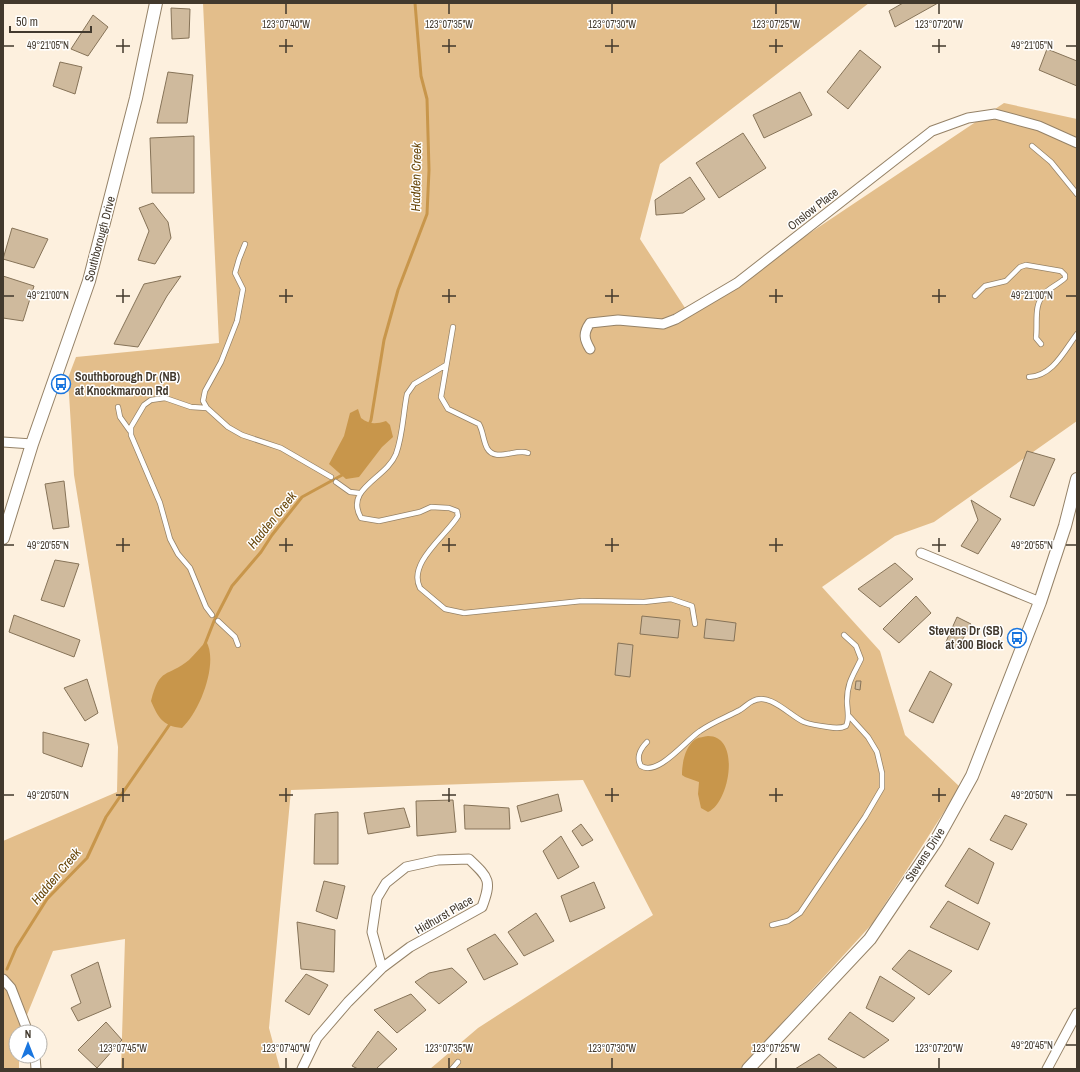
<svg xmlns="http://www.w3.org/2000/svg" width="1080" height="1072" viewBox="0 0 1080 1072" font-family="'Archivo Narrow',sans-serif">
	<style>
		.green { fill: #e3be8b }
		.water { fill: #c8964b }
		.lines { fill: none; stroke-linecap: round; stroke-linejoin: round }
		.stream { stroke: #c8964b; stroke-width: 3 }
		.building { fill: #cfba9d; stroke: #867358 }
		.service-casing { stroke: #958267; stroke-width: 6 }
		.minor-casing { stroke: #958267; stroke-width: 11 }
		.tertiary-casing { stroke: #958267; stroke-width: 14 }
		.service { stroke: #fff; stroke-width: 4.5 }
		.minor { stroke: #fff; stroke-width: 9 }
		.tertiary { stroke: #fff; stroke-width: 12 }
		.ticks { fill: none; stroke: #42392d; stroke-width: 1.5 }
		.labels { text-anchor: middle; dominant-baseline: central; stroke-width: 3; stroke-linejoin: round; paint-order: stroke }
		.street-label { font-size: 12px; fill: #42392d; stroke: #fff }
		.poi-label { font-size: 12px; font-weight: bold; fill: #42392d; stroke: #fff; text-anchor: start }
		.water-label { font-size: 13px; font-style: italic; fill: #684609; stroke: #fff }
		.ticks-label { font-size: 10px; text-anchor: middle; fill: #42392d; stroke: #fff; stroke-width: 3; stroke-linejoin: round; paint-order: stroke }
	</style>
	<rect width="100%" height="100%" fill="#fdf0de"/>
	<path class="green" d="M203,3h666l-209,161 -20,75 49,75 315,-211 73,16v302l-143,101 -39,14 -73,51 58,64 25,84 55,52 -88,137 -132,145h-310l48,-41 175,-113 -70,-135 -292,10 -22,238 11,41h-159l4,-130 -72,12 -33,81h-4v24h3v13h-16v-228l114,-49 1,-45 -44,-272 -6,-97 8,-21 143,-14z"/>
	<path class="water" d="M358,409l3,9c9,7 15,6 25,3l4,4 3,12 -11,10 -23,30 -13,2 -17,-15 15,-28 6,-23z
		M206,641c13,21 -6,71 -24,87 -20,-2 -24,-11 -31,-27 9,-35 16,-23 38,-41 6,-6 12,-13 17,-19z
		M708,736c33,0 22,66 0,76l-7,-4 -3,-14 1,-12 -14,-5 -3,-2c0,-12 3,-29 14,-36 3,-2 8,-2 12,-3z"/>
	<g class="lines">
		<path class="stream" d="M368,427l3,-7 13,-80 14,-50 29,-76 2,-44 -2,-71 -6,-23 -6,-73
			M205,644l9,-23 18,-35 29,-34 11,-17 30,-38 42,-23
			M7,969l9,-21 31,-49 40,-41 19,-41 64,-93"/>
	</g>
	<path class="building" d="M903,3h35l-43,24 -6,-16z
		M171,8l19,1 -1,29 -17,1z
		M93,15l15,12 -20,29 -17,-7z
		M1047,49l30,12v25l-38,-16z
		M860,50l21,17 -33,42 -21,-17z
		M60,62l22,5 -7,27 -22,-8z
		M168,72l25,3 -6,48h-30z
		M800,92l12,23 -48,23 -11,-23z
		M743,133l23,35 -47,30 -23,-35z
		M194,136v57h-42l-2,-55z
		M690,177l15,22 -22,14 -27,2 -1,-15z
		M153,203l15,19 3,16 -16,26 -17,-4 11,-29 -10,-23z
		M12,228l36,11 -14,29 -31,-9z
		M3,276l31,10 -11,35 -20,-3z
		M181,276l-14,20 -29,51 -24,-3 30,-60z
		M1027,451l28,8 -21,47 -24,-9z
		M64,481l5,46 -16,2 -8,-45z
		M971,500l30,19 -23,35 -17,-8 17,-26z
		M55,560l24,4 -15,43 -23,-7z
		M895,563l18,16 -33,28 -22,-18z
		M916,596l15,17 -32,30 -16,-14z
		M14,615l66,25 -6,17 -65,-25z
		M642,616l38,4 -2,18 -38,-4z
		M957,617l14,7 -13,24 -13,-4z
		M706,619l30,4 -2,18 -30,-3z
		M618,643l15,2 -3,32 -15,-2z
		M930,671l22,13 -19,39 -24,-12z
		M87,679l11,34 -13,8 -21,-33z
		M856,681h5l-1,9 -5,-1z
		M43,732l46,12 -7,23 -39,-14z
		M558,794l4,17 -41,11 -4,-16z
		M453,800l3,32 -39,4 -1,-35z
		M464,805l45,3 1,21h-45z
		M404,808l6,19 -42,7 -4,-21z
		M338,812v52h-24l1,-50z
		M1005,815l22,9 -15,26 -22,-10z
		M581,824l12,16 -11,6 -10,-15z
		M561,836l18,31 -21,12 -15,-28z
		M969,848l25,15 -16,41 -33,-18z
		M324,881l21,5 -8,33 -21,-8z
		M594,882l11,26 -35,14 -9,-26z
		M948,901l42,22 -12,27 -48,-23z
		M536,913l18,28 -30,15 -16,-24z
		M297,922l38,8 -1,42 -33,-3z
		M495,934l23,30 -34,16 -17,-31z
		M909,950l43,21 -23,24 -37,-26z
		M98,962l13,45 -33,14 -7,-13 10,-5 -10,-28z
		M452,968l15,14 -28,22 -24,-22 14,-9z
		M306,974l22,11 -19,30 -24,-14z
		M880,976l35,22 -22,24 -27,-14z
		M411,994l15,16 -29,23 -23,-23z
		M850,1012l39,28 -25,18 -36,-19z
		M106,1022l16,18 -25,28 -19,-18z
		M378,1031l19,18 -21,20h-18l-6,-3z
		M819,1054l19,15h-43z"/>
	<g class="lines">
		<g class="service-casing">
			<path id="service" d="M1032,146l19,16 26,32
				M975,296l10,-10 21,-5 14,-14 6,-2 35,6 4,4v3c-6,6 -14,9 -20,15 -12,12 -7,29 -9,45l5,6
				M453,327l-12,70 7,12 31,15c4,7 4,16 8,24 8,15 29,0 41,5
				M446,365l-32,19 -7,10c-4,20 -4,41 -11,60 -10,25 -52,34 -35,64l18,3 41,-9 11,-5 18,1 8,3 1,5c-11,19 -51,47 -38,72l25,21 19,4 118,-12 62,1 27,-3 21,7 3,18
				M1029,377c24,-1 35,-26 48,-43
				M118,407l2,10 10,14
				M207,408l-4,-7 2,-10 16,-29 16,-41 6,-32 -8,-16 4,-14 6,-15
				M336,482l14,10 9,1
				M212,615l-6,-8 -16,-39 -12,-14 -8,-15 -10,-36 -29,-68v-8l13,-22 7,-5 14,-2 26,9 16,1 21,19 14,8 39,13 50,29
				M218,621l17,16 3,8
				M647,742c-7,7 -11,16 -6,24 17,11 46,-27 59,-35 13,-9 27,-14 40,-21 5,-3 8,-7 13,-9 17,-9 37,15 51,21 8,3 16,4 24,5 6,1 12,2 18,-1 4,-7 1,-17 1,-25 0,-19 7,-27 14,-42l-5,-13 -12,-11
				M772,925l16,-4 12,-8 65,-96 17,-29v-15l-5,-21 -9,-15 -19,-21
				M452,1069l6,-7"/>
		</g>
		<g class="minor-casing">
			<path id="minor" d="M590,349c-6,-10 -7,-16 0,-26l28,-3 45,4 13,-5 61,-36 195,-152 36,-13 27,-4 44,12 38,17
				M3,442l29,2
				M921,553l119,49
				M3,979l8,9 17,44
				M35,1056l1,13
				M302,1069l15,-31 31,-36 34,-34 28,-21 72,-40c10,-27 7,-29 -13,-48l-31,1 -32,7 -20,16 -9,15 -5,34 10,36
				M1047,1069l30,-56"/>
		</g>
		<g class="tertiary-casing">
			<path id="tertiary" d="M3,538l29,-94 57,-163 47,-183 20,-95
				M748,1069l122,-130 66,-98 36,-65 68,-174 25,-76 12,-47"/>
		</g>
		<use href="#service" class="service"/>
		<use href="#minor" class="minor"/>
		<use href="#tertiary" class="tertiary"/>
	</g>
	<path class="ticks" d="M286,4v10M449,4v10M612,4v10M776,4v10M939,4v10M123,39v14M286,39v14M449,39v14M612,39v14M776,39v14M939,39v14M4,46h10M116,46h14M279,46h14M442,46h14M605,46h14M769,46h14M932,46h14M1066,46h10M123,289v14M286,289v14M449,289v14M612,289v14M776,289v14M939,289v14M4,296h10M116,296h14M279,296h14M442,296h14M605,296h14M769,296h14M932,296h14M1066,296h10M123,538v14M286,538v14M449,538v14M612,538v14M776,538v14M939,538v14M4,545h10M116,545h14M279,545h14M442,545h14M605,545h14M769,545h14M932,545h14M1066,545h10M123,788v14M286,788v14M449,788v14M612,788v14M776,788v14M939,788v14M4,795h10M116,795h14M279,795h14M442,795h14M605,795h14M769,795h14M932,795h14M1066,795h10M1066,1045h10M123,1058v10M286,1058v10M449,1058v10M612,1058v10M776,1058v10M939,1058v10"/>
	<defs>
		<g id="bus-ring" transform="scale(1)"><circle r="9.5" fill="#fff" stroke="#1a76df" stroke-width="1.5"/><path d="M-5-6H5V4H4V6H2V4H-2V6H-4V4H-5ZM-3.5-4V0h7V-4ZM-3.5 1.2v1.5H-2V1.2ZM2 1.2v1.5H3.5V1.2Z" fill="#1a76df"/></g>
	</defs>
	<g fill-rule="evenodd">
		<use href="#bus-ring" x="61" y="384"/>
		<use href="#bus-ring" x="1017" y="638"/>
	</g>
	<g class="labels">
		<g class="street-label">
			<text transform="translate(813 209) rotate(-38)">Onslow Place</text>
			<text transform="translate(100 239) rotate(-75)">Southborough Drive</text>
			<text transform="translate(925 855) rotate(-57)">Stevens Drive</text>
			<text transform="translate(444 915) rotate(-30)">Hidhurst Place</text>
		</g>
		<g class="poi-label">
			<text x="75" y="377">Southborough Dr (NB)<tspan x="75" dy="14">at Knockmaroon Rd</tspan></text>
			<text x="1003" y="631" text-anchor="end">Stevens Dr (SB)<tspan x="1003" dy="14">at 300 Block</tspan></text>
		</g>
		<g class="water-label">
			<text transform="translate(416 177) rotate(-89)">Hadden Creek</text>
			<text transform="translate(272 520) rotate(-51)">Hadden Creek</text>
			<text transform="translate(56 876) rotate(-50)">Hadden Creek</text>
		</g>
	</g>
	<g class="ticks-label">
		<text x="286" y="28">123°07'40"W</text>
		<text x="449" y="28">123°07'35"W</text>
		<text x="612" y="28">123°07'30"W</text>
		<text x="776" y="28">123°07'25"W</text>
		<text x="939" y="28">123°07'20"W</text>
		<text x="48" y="49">49°21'05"N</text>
		<text x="1032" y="49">49°21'05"N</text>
		<text x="48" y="299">49°21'00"N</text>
		<text x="1032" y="299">49°21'00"N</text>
		<text x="48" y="549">49°20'55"N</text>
		<text x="1032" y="549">49°20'55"N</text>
		<text x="48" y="799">49°20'50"N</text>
		<text x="1032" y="799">49°20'50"N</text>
		<text x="1032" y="1049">49°20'45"N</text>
		<text x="123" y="1052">123°07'45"W</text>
		<text x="286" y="1052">123°07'40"W</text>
		<text x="449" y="1052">123°07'35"W</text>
		<text x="612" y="1052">123°07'30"W</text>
		<text x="776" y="1052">123°07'25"W</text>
		<text x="939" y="1052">123°07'20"W</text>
	</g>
	<rect width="1080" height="1072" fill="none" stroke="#42392d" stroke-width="8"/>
	<g transform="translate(28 1044)"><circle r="19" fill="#ffffff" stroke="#b3b0ab"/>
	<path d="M0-3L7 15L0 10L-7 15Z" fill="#1a76df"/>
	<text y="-6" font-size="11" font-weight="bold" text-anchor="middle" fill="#42392d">N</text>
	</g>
	<path d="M10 26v6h81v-6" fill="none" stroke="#42392d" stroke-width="2"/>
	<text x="16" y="26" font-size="12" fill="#42392d" stroke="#ffffff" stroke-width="3" paint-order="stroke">50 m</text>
</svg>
